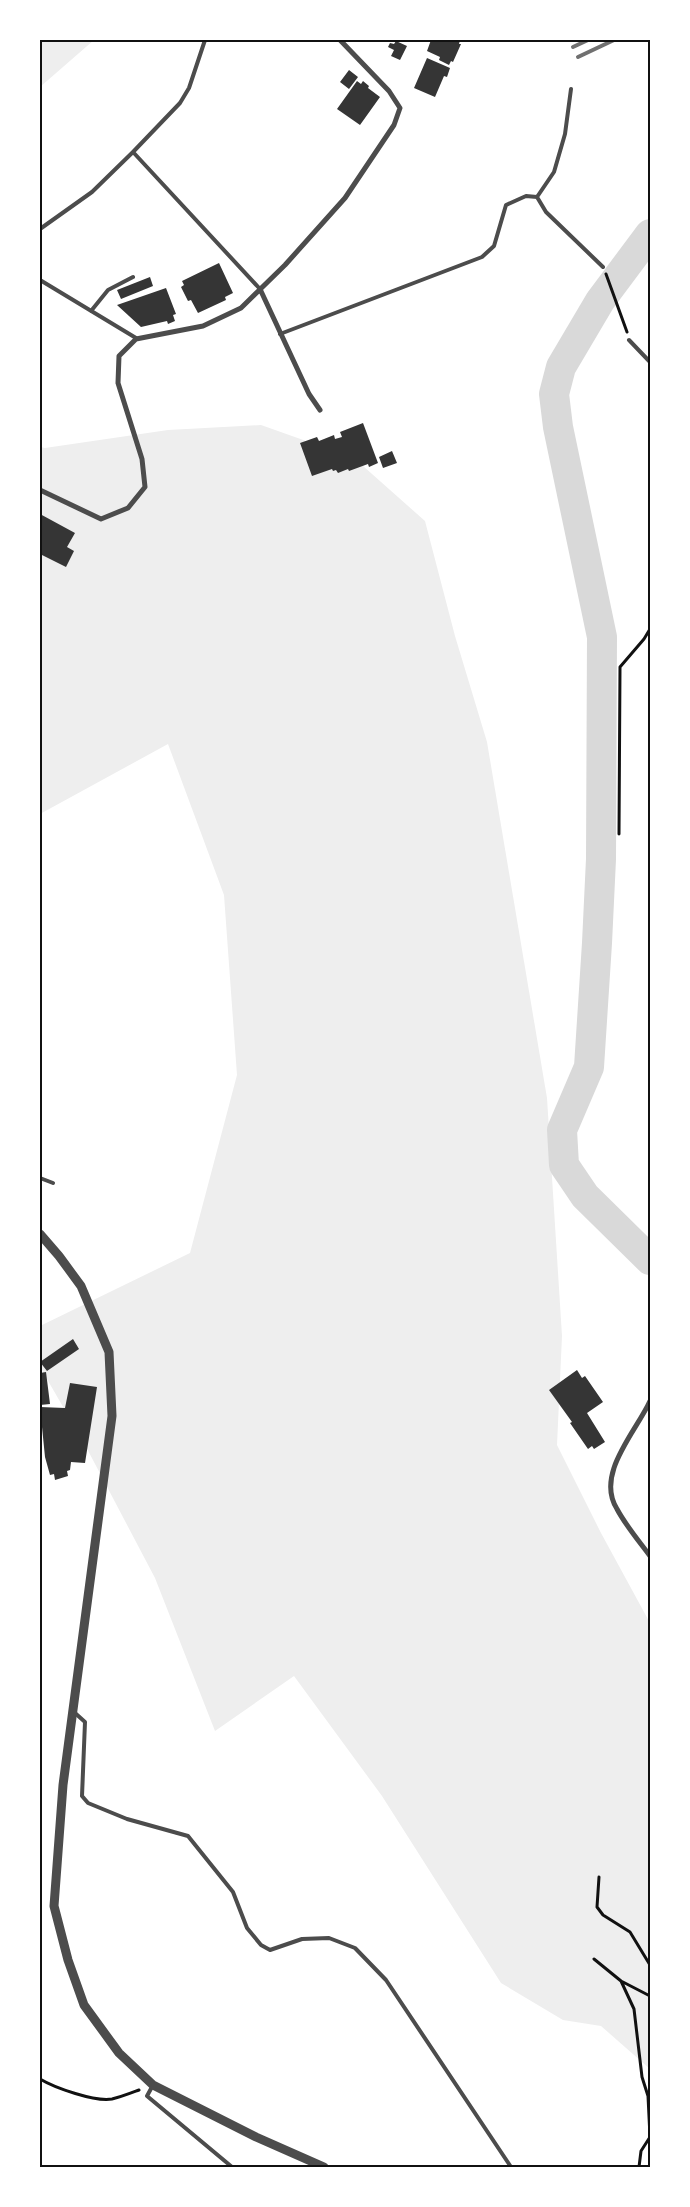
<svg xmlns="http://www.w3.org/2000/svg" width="690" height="2207" viewBox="0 0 690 2207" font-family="'DM Sans',sans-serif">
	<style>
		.green { fill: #eee }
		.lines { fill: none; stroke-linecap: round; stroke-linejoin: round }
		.river { stroke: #d9d9d9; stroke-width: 30 }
		.building { fill: #353535 }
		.path { stroke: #111; stroke-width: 3 }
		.service { stroke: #4c4c4c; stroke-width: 4 }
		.minor { stroke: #4c4c4c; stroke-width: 5 }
		.tertiary { stroke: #4c4c4c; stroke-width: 9 }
		.rail { stroke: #707070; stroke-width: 4 }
		.neatline { fill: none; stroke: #111; stroke-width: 2 }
	</style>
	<rect width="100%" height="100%" fill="#fff"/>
	<path class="green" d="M40,40h54l-54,47z
		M261,425l93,33 71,63 30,115 32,106 60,356 15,238 -5,109 44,88 49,90v446l-49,-43 -38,-6 -62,-37 -119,-187 -88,-120 -79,55 -60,-153 -71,-135 -44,-76v-41l150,-73 47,-178 -13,-180 -56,-151 -128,70v-367l5,1 123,-18z"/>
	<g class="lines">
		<path class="river" d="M650,234l-50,67 -39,66 -7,27 4,33 44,210 -1,222 -4,84 -8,124 -27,63 2,35 21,31 65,64"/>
	</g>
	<path class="building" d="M431,40h29l-1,4h2l-8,18 -2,-1 -2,4 -10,-5 1,-3 -13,-6z
		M396,41l11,5 -7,14 -9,-4 3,-6 -6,-3 2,-4 4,1z
		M427,58l23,10 -3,9 -3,-1 -9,21 -21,-9z
		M349,70l9,7 -9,12 -9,-7z
		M357,81l4,3 2,-3 6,5 -1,2 12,9 -20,28 -23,-16z
		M219,263l14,30 -8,4 1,3 -28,13 -7,-13 -3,1 -7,-14 3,-2 -2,-4z
		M150,277l3,9 -32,13 -4,-9z
		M166,288l10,26 -3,1 2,6 -7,3 -1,-3 -26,6 -24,-22z
		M363,423l15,40 -9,4 -1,-3 -19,7 -1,-2 -10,4 -2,-3 -3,1 -1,-2 -20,7 -12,-33 17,-6 2,4 15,-6 1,4 7,-2 -2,-5z
		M392,451l5,12 -14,5 -4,-11z
		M40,514l35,19 -8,14 7,4 -8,16 -26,-13z
		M73,1339l6,10 -32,22 -7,-9z
		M577,1370l5,8 3,-2 18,26 -16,11 18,29 -11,7 -2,-3 -4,3 -18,-26 2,-1 -23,-32z
		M46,1372l4,32 -10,1v-32z
		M70,1383l27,4 -12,76 -14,-1 -1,8 -3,1 1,5 -13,4 -1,-6 -4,1 -5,-18 -5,-50 25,1z"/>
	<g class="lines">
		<path class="path" d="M606,274l21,58
			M619,834l1,-167 24,-28 6,-10
			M599,1877l-2,30 6,8 27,17 20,33
			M594,1959l27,22 13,28 8,68 6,19 2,41 -9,14 -2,16
			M621,1981l29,15
			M40,2079c15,9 55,23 72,20 9,-2 19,-6 27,-9"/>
		<path class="service" d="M205,40l-16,48 -9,15 -47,49 127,137
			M571,89l-6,45 -11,38 -17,25 9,15 57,55
			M40,229l52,-37 41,-40
			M40,280l96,58
			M91,311l17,-21 25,-13
			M280,334l202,-77 12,-11 12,-41 20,-9 11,1
			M629,340l21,22
			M40,1178l13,5
			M75,1713l10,9 -3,74 6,7 39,16 61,17 45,56 14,36 14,17 9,5 32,-11 27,-1 26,10 31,32 125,187
			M153,2085l-6,11 85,71"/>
		<path class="minor" d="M260,289l49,105 11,16
			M40,490l61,29 27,-11 17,-21 -3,-28 -24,-76 1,-27 17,-17 67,-13 38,-18 44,-43 60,-67 49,-73 6,-17 -11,-17 -49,-51
			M650,1401c-14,31 -55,73 -33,108 9,17 22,32 33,47"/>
		<path class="tertiary" d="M40,1234l19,22 22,30 28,66 3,64 -49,369 -9,121 14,54 16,45 35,48 34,32 103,52 68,30"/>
		<path class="rail" d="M573,47l15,-7
			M578,57l36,-17"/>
	</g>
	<rect width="690" height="2207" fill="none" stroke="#ffffff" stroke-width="82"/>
	<rect x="41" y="41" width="608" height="2125" class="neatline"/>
</svg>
